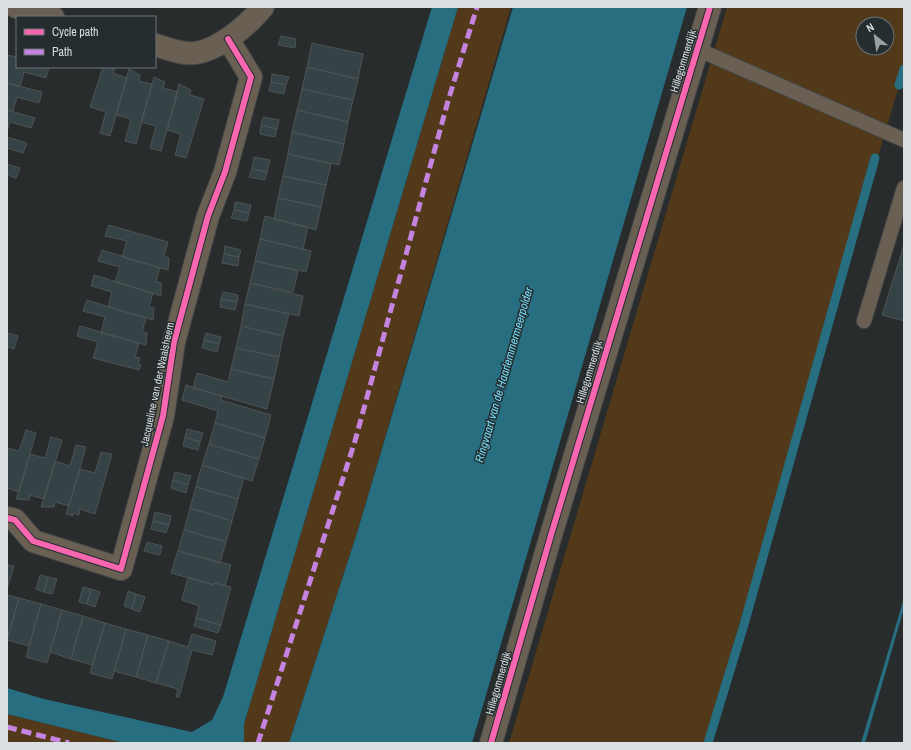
<svg xmlns="http://www.w3.org/2000/svg" width="911" height="750" viewBox="0 0 911 750" font-family="'Archivo Narrow',sans-serif">
	<style>
		.green { fill: #513919; fill-rule: evenodd }
		.water { fill: #266e80 }
		.lines { fill: none; stroke-linecap: round; stroke-linejoin: round }
		.stream { stroke: #266e80; stroke-width: 9 }
		.building { fill: #364346; stroke: #4e5252 }
		.service-casing { stroke: #454849; stroke-width: 16 }
		.minor-casing { stroke: #454849; stroke-width: 24 }
		.tertiary-casing { stroke: #454849; stroke-width: 24 }
		.service { stroke: #696053; stroke-width: 14 }
		.minor { stroke: #696053; stroke-width: 22 }
		.tertiary { stroke: #696053; stroke-width: 22 }
		.quiet { stroke: #c483df; stroke-width: 5; stroke-dasharray: 10 5; stroke-linecap: butt }
		.cycleway-casing { stroke: #252d30; stroke-width: 8 }
		.cycleway { stroke: #f766af; stroke-width: 6 }
		.labels { text-anchor: middle; dominant-baseline: central; stroke-width: 3; stroke-linejoin: round; paint-order: stroke }
		.street-label { font-size: 11px; fill: #d9dfe0; stroke: #252d30 }
		.water-label { font-size: 12px; font-style: italic; fill: #75ddf9; stroke: #252d30 }
	</style>
	<rect width="100%" height="100%" fill="#282c2d"/>
	<path class="green" d="M458,7h53l-154,526 -68,210h-48l3,-2v-17z
		M727,7h177v62l-25,84 -175,590h-195zM863,24h24v24h-24z
		M7,714l117,29h-117z"/>
	<path class="water" d="M432,7h26l-214,717v17l-3,2h-117l-117,-29v-26l37,11 148,33 20,-12 11,-23z
		M513,7h174l-215,736h-183l68,-210z
		M904,598v10l-39,135h-4z"/>
	<g class="lines">
		<path class="stream" d="M899,85l5,-16
			M708,743l35,-115 132,-470"/>
	</g>
	<path class="building" d="M281,36l15,3 -1,9 -17,-3z
		M312,43l51,11 -5,25 -51,-12z
		M7,55l10,2v10h32l-3,11 -22,-6 -4,15 -13,-4z
		M103,67l12,1 -2,5 14,5 -17,58 -10,-3 6,-21 -16,-5z
		M307,67l51,12 -5,21 -51,-11z
		M129,69l11,6 -1,6 13,3 -16,60 -11,-3 6,-22 -15,-4z
		M272,74l17,3 -3,8 -15,-3z
		M154,77l11,5 -2,6 15,4 -17,59 -11,-3 6,-22 -15,-4z
		M271,82l15,3 -2,9 -15,-3z
		M7,83l35,9 -3,11 -22,-6 -4,14 -6,-1z
		M179,84l12,6 -1,5 14,4 -18,59 -11,-3 6,-21 -14,-4z
		M302,89l51,11 -5,22 -51,-12z
		M7,110l28,8 -4,10 -21,-6 -3,10z
		M297,110l51,12 -4,22 -52,-12z
		M263,117l16,3 -2,9 -16,-4z
		M261,125l16,4 -2,8 -15,-3z
		M292,132l52,12 -5,21 -51,-11z
		M7,137l20,6 -4,10 -16,-5z
		M288,154l43,10 -5,21 -43,-9z
		M254,157l16,3 -3,12 -15,-3z
		M7,164l13,4 -4,10 -9,-3z
		M252,169l15,3 -2,8 -16,-3z
		M283,176l43,9 -5,22 -43,-9z
		M278,198l43,9 -5,23 -42,-11z
		M235,202l16,3 -2,8 -15,-3z
		M234,210l15,3 -2,8 -16,-3z
		M265,216l43,11 -5,22 -43,-10z
		M109,225l59,17 -4,14 5,2 -1,12 -46,-13 5,-16 -22,-5z
		M260,239l51,12 -5,21 -51,-11z
		M904,245v76l-22,-6z
		M225,246l16,4 -2,7 -15,-3z
		M102,250l58,18 -4,13 5,2v13l-46,-14 5,-15 -22,-6z
		M224,254l15,3 -1,9 -16,-3z
		M255,261l43,10 -5,21 -43,-9z
		M94,275l59,18 -4,14 5,1 -1,12 -45,-13 4,-15 -21,-6z
		M250,283l53,13 -4,20 -54,-12z
		M223,292l15,3 -1,7 -16,-3z
		M221,299l16,3 -2,8 -15,-3z
		M87,300l59,18 -4,14 5,1 -1,12 -45,-12 4,-16 -22,-6z
		M245,304l44,10 -6,22 -42,-10z
		M80,326l59,17 -4,14 5,1 -2,6 3,1 -2,5 -46,-12 5,-16 -21,-6z
		M241,326l42,10 -4,21 -43,-9z
		M7,333l11,3 -4,13 -7,-2z
		M206,333l15,4 -2,7 -15,-4z
		M204,340l15,4 -2,8 -15,-4z
		M236,348l43,9 -5,22 -43,-10z
		M231,369l43,10 -7,30 -74,-21 4,-15 31,9z
		M186,385l36,11 -1,4 50,15 -6,23 -50,-15 3,-12 -36,-11z
		M215,423l50,15 -6,21 -50,-15z
		M187,429l16,4 -3,9 -15,-5z
		M26,430l10,3 -17,59 -12,-4v-40l12,3z
		M51,437l11,3 -18,59 -14,-4 -1,5 -13,-1 14,-45 15,4z
		M185,437l15,5 -2,8 -15,-4z
		M209,444l50,15 -7,22 -50,-16z
		M76,445l10,2 -17,59 -14,-4 -1,5h-13l14,-46 15,5z
		M101,452l11,2 -17,60 -15,-5 -1,6 -6,-2v3l-7,-2 14,-45 15,4z
		M202,465l42,13 -6,21 -42,-12z
		M175,472l16,4 -3,9 -15,-5z
		M173,480l15,5 -2,8 -15,-5z
		M196,487l42,12 -6,22 -42,-13z
		M190,508l42,13 -6,21 -42,-12z
		M155,512l16,4 -2,9 -16,-4z
		M153,521l16,4 -3,8 -15,-4z
		M184,530l42,12 -6,21 -42,-12z
		M147,542l15,4 -2,9 -16,-4z
		M178,551l53,14 -6,21 -11,-3v2l-43,-12z
		M7,565l7,1 -7,23z
		M40,575l8,2 -4,15 -8,-3z
		M48,577l9,2 -5,15 -8,-2z
		M188,577l26,8v-2l17,4 -10,38 -25,-7 3,-12 -17,-6z
		M83,587l8,2 -4,15 -8,-2z
		M91,589l9,3 -5,15 -8,-3z
		M128,591l8,3 -4,15 -8,-3z
		M136,594l9,3 -5,15 -8,-3z
		M7,595l12,3 -12,42z
		M19,598l22,6 -12,42 -22,-6z
		M41,604l21,6 -15,53 -21,-6z
		M62,610l21,6 -12,43 -21,-7z
		M83,616l22,7 -13,42 -21,-6z
		M196,618l25,7 -3,8 -24,-7z
		M105,623l21,6 -14,50 -22,-6z
		M126,629l22,6 -12,42 -22,-6z
		M192,634l24,7 -4,14 -20,-5 -13,47h-3l2,-8 -22,-6 13,-42 19,6z
		M148,635l21,6 -13,42 -20,-6z"/>
	<g class="lines">
		<g class="service-casing">
			<path id="service" d="M697,49l207,91
				M864,321l40,-133"/>
		</g>
		<g class="minor-casing">
			<path id="minor" d="M16,7l37,10
				M155,45c12,3 27,10 40,8 24,-3 53,-28 68,-46
				M7,518l8,2 18,21 88,28 42,-153 11,-74 34,-126 17,-44 26,-95 -23,-38"/>
		</g>
		<g class="tertiary-casing">
			<path id="tertiary" d="M491,743l60,-208 159,-528"/>
		</g>
		<use href="#service" class="service"/>
		<use href="#minor" class="minor"/>
		<use href="#tertiary" class="tertiary"/>
		<path class="quiet" d="M7,727l62,16
			M258,743l97,-302 93,-340 29,-94"/>
		<g class="cycleway-casing">
			<path id="cycleway" d="M7,518l8,2 18,21 88,28 42,-153 11,-74 34,-126 17,-44 26,-95 -23,-38
				M491,743l60,-208 159,-528"/>
		</g>
		<use href="#cycleway" class="cycleway"/>
	</g>
	<g class="labels">
		<g class="street-label">
			<text transform="translate(683 61) rotate(-73)">Hillegommerdijk</text>
			<text transform="translate(589 372) rotate(-73)">Hillegommerdijk</text>
			<text transform="translate(157 384) rotate(-78)">Jacqueline van der Waalsheem</text>
			<text transform="translate(498 683) rotate(-74)">Hillegommerdijk</text>
		</g>
		<g class="water-label">
			<text transform="translate(504 375) rotate(-74)">Ringvaart van de Haarlemmermeerpolder</text>
		</g>
	</g>
	<rect width="911" height="750" fill="none" stroke="#d9dfe0" stroke-width="16"/>
	<rect x="16" y="16" width="140" height="52" fill="#252d30" stroke="#6d7476"/>
	<rect x="24" y="29" width="20" height="6" fill="#f766af" stroke="#6d7476"/>
	<text x="52" y="36" font-size="12" fill="#d9dfe0">Cycle path</text>
	<rect x="24" y="49" width="20" height="6" fill="#c483df" stroke="#6d7476"/>
	<text x="52" y="56" font-size="12" fill="#d9dfe0">Path</text>
	<g transform="translate(875 36) rotate(330)"><circle r="19" fill="#252d30" stroke="#6d7476"/>
	<path d="M0-3L7 15L0 10L-7 15Z" fill="#9ba0a1"/>
	<text y="-6" font-size="11" font-weight="bold" text-anchor="middle" fill="#d9dfe0">N</text>
	</g>
</svg>
